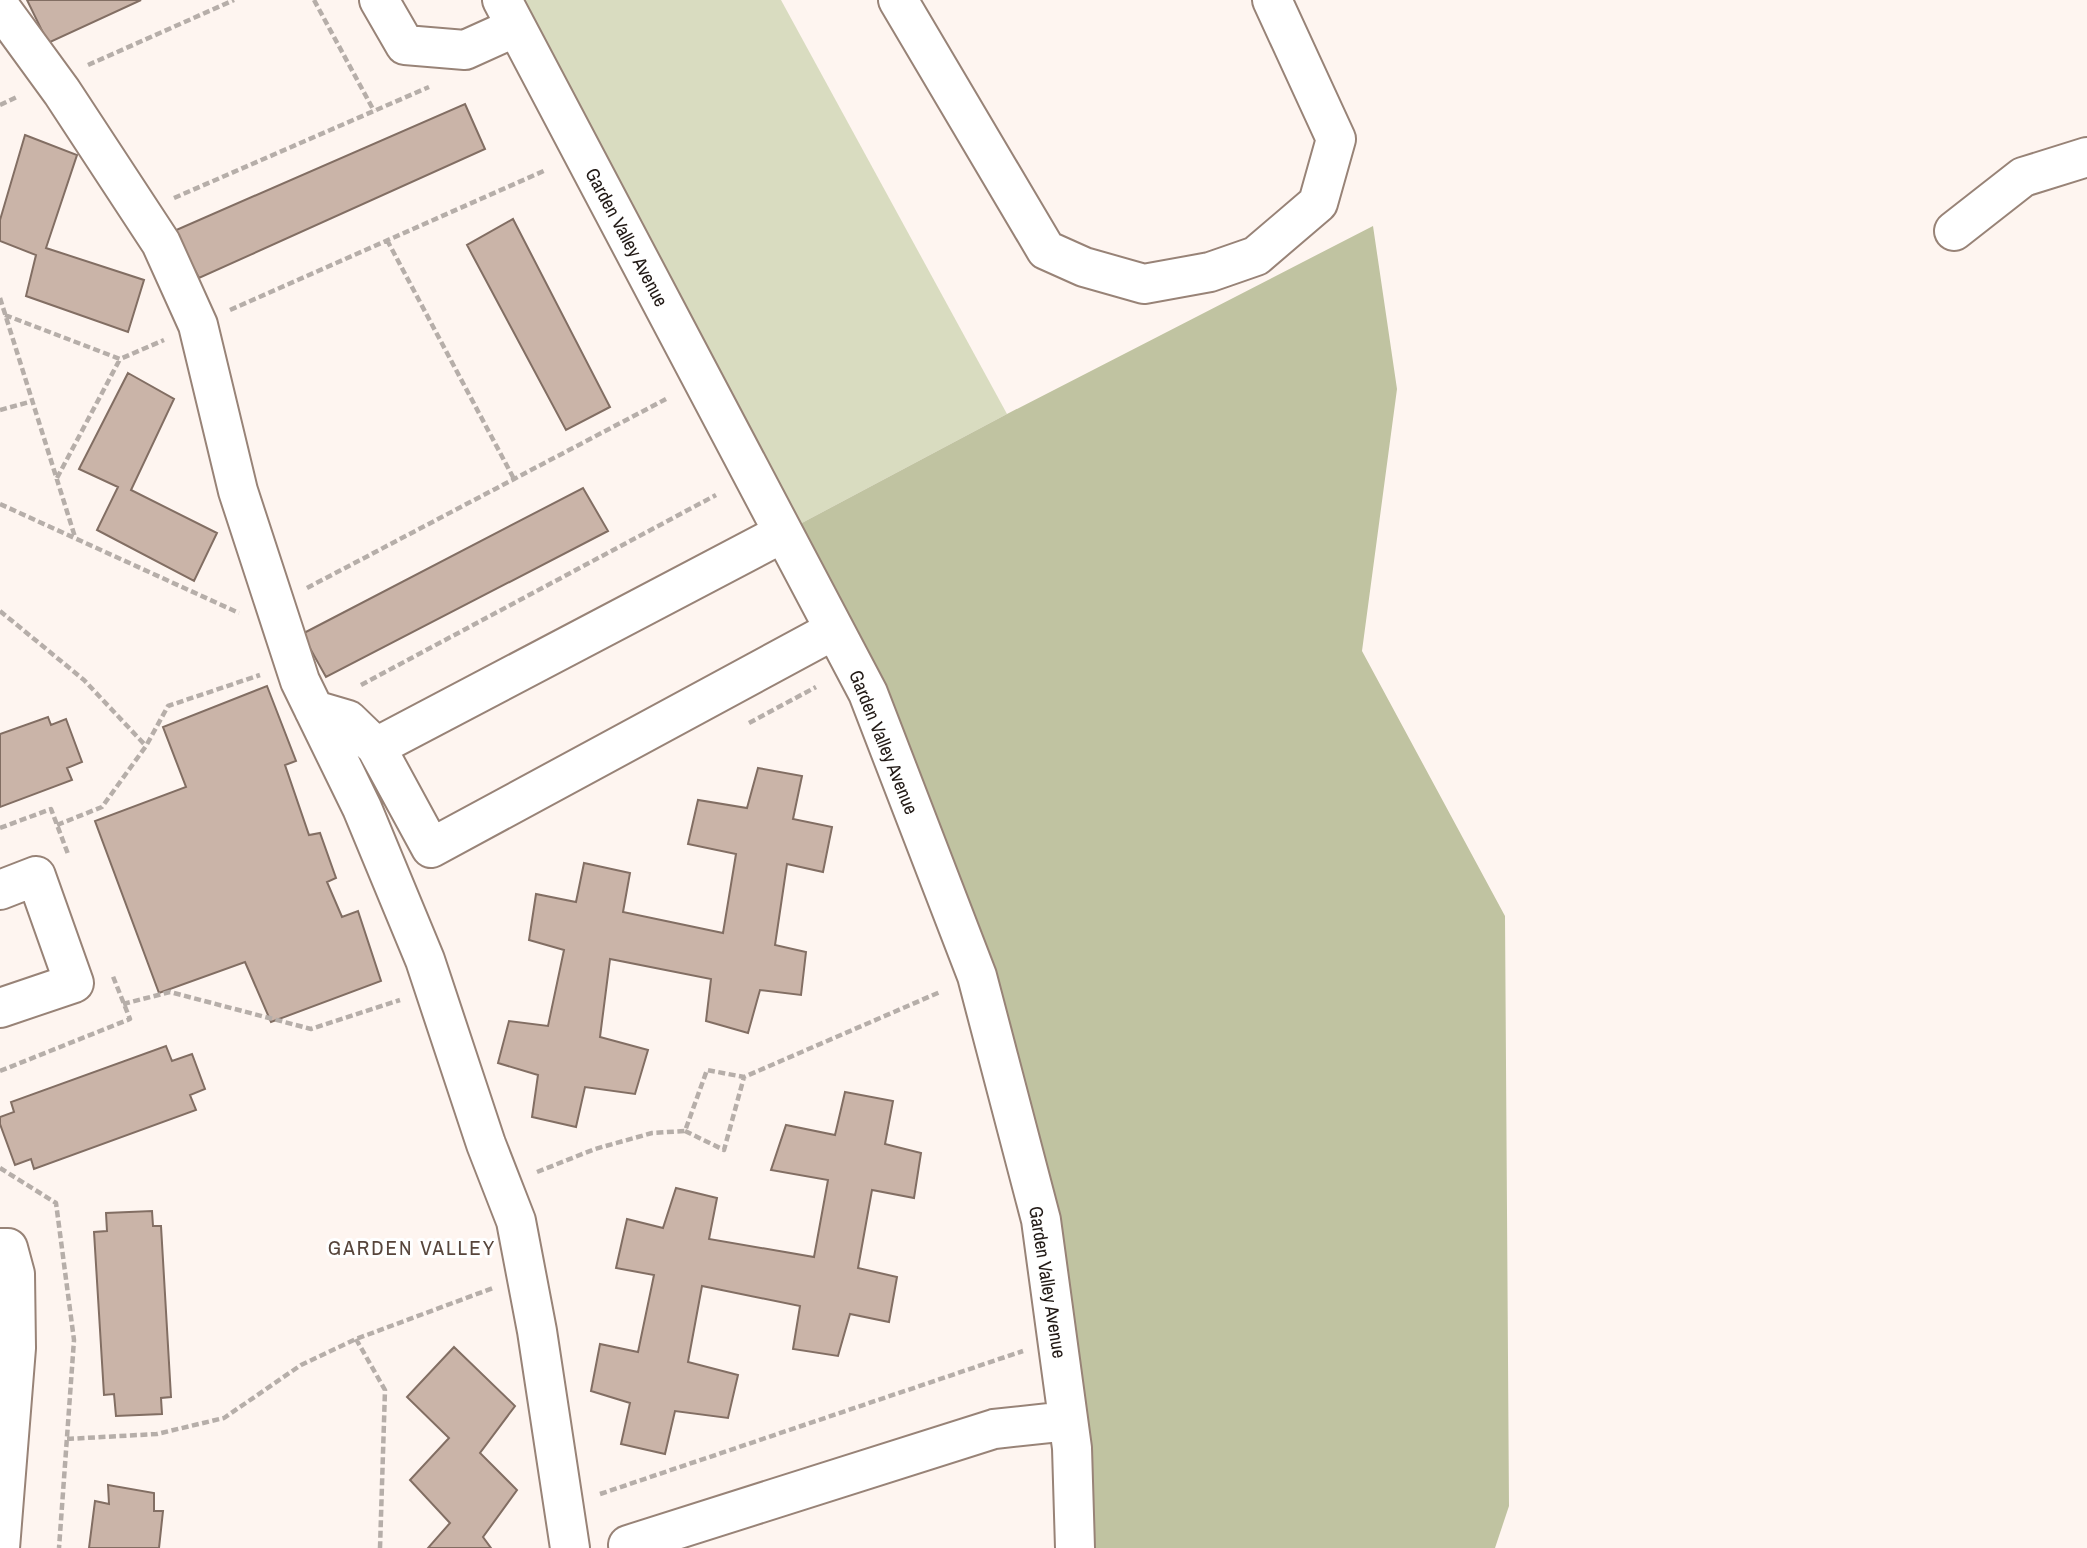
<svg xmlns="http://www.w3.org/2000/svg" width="2087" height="1548" viewBox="0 0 2087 1548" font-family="'Archivo Narrow',sans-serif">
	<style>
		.green { fill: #d9dcc0 }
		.forest { fill: #c0c3a1 }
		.building { fill: #cab4a8; stroke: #826e63; stroke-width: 2 }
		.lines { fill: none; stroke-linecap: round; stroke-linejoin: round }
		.minor-casing { stroke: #988377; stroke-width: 42 }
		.path { stroke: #b6aea9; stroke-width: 4.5; stroke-dasharray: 7 3.5; stroke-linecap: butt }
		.minor { stroke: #fff; stroke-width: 38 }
		.labels { text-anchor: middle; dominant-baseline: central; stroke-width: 6; stroke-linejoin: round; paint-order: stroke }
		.street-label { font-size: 19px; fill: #221a16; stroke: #fff }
		.neighbourhood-label { font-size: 21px; letter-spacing: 2px; fill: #57453b; stroke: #fff }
	</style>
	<rect width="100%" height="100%" fill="#fef5f0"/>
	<path class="green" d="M502,0h279l226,414 -224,119z"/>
	<path class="forest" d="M1373,226l24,163 -35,262 143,265 4,590 -14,42h-420l-3,-100 -95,-472 -194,-443 224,-119z"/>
	<path class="building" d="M27,0h114l-93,43z
		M465,104l20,45 -286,129 -25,-47z
		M25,135l52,20 -31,93 98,32 -16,52 -102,-36 10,-41 -36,-14v-21z
		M513,219l97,188 -44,23 -99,-185z
		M128,373l46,26 -43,91 86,43 -23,48 -97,-51 21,-43 -39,-18z
		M583,488l25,43 -282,146 -24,-43z
		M267,686l29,75 -11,4 24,70 11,-2 16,45 -9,4 15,35 16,-6 23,70 -110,41 -26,-60 -86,31 -64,-172 91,-34 -23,-60z
		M48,717l3,8 15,-6 16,43 -15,6 5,12 -72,27v-73z
		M758,768l44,8 -9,43 39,8 -9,45 -36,-8 -12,81 31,7 -5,43 -41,-5 -12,43 -42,-12 5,-42 -101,-20 -10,78 48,13 -13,44 -50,-7 -9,40 -44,-10 6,-42 -40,-12 11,-42 39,5 16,-76 -35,-10 7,-46 40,8 8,-39 46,10 -7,39 100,21 13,-79 -48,-10 10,-44 49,8z
		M166,1046l6,15 20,-7 13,35 -15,6 6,15 -162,59 -3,-10 -16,6 -15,-41v-7l14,-5 -3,-10z
		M845,1092l48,9 -8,43 36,9 -7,45 -42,-8 -14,78 39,9 -8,45 -39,-8 -12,42 -45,-7 7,-43 -98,-20 -14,76 50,13 -10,43 -53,-7 -10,43 -44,-10 9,-41 -39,-12 9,-47 38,8 16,-77 -38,-7 11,-49 36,9 13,-40 41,10 -8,41 105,18 14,-77 -57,-10 15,-45 49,10z
		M152,1211l1,15h8l10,171 -10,1 1,16 -46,2 -2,-22 -10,1 -10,-163 13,-1 -1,-18z
		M454,1347l61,59 -35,47 37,37 -34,47 8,11h-63l22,-25 -40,-43 39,-42 -42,-41z
		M108,1485l46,8v18h9l-4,37h-70l6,-47 14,3z"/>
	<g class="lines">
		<g class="minor-casing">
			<path id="minor" d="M379,0l26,45 60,5 51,-23
				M502,0l366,693 109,283 64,244 31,228 3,100
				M898,0l148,250 38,17 60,17 66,-12 46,-16 62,-53 18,-64 -64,-139
				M0,7l62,85 99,151 37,82 40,166 62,190 62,127 63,152 61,184 30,77 21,110 33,217
				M1954,231l69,-54 64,-20
				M783,533l-407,214 55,101 403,-218
				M314,710l34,10 28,27
				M0,890l36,-14 38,107 -74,25
				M0,1248h8l7,26 1,74 -16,200
				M628,1545l366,-116 74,-8"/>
		</g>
		<path class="path" d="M314,0l60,111
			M88,65l146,-65
			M0,105l19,-9
			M174,198l255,-111
			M387,240l127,239
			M0,298l75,239
			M230,310l316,-140
			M5,315l115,44 44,-19
			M0,410l33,-9
			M57,478l63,-119
			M0,504l239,109
			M307,588l359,-189
			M0,611l84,69 62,66
			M361,685l355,-190
			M749,723l67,-36
			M57,825l45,-18 44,-61 22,-40 92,-31
			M0,828l51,-19 17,45
			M123,1004l47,-12 141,37 89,-29
			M0,1071l130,-52 -18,-45
			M685,1131l39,19 20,-73
			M0,1168l56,35 18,137 -15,208
			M537,1172l58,-23 57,-16 33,-2 22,-61 37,7 196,-85
			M356,1339l29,51 -5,158
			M67,1439l90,-5 67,-16 77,-53 55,-26 137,-51
			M600,1494l423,-143"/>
		<use href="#minor" class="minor"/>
	</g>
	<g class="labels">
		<g class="street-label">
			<text transform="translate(627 237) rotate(62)">Garden Valley Avenue</text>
			<text transform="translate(884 742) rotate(68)">Garden Valley Avenue</text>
			<text transform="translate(1048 1282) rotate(81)">Garden Valley Avenue</text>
		</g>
		<g class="neighbourhood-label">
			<text x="412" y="1247">GARDEN VALLEY</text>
		</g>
	</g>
</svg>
